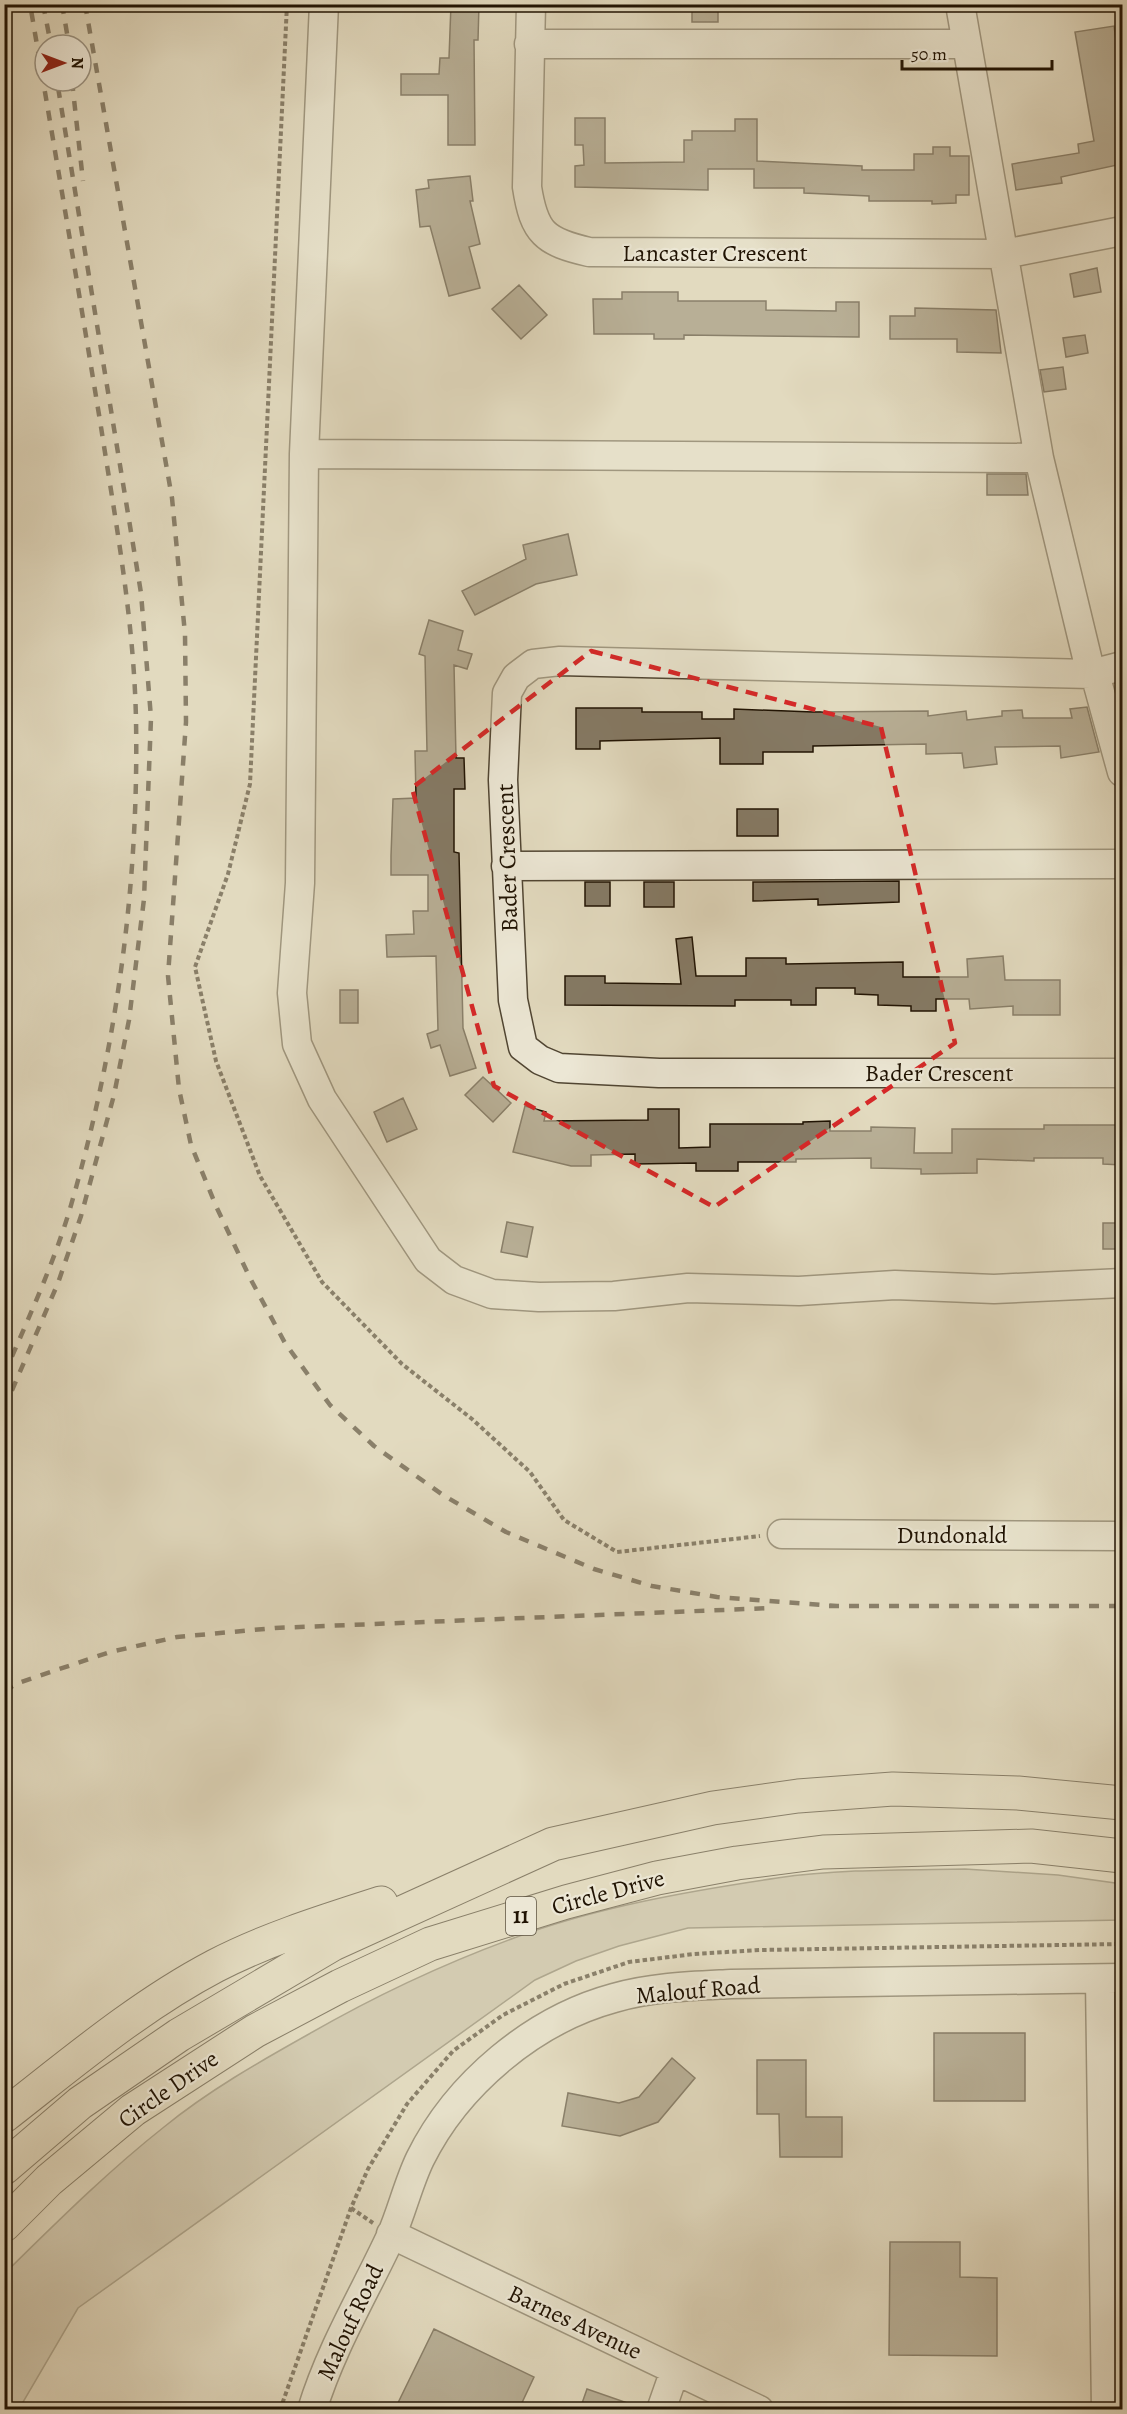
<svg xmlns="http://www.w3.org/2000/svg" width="1127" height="2414" viewBox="0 0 1127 2414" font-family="Alegreya,serif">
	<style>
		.green { fill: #c1b89f; stroke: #706651; stroke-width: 1.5 }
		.building { fill: #857a65; stroke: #201303; stroke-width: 1.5 }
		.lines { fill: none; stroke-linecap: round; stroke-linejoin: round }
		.minor-casing { stroke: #504532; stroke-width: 31 }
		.highway-casing { stroke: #201303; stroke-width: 35 }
		.path { stroke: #201303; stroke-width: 4; stroke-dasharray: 4.5 3; stroke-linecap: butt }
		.minor { stroke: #ece7d5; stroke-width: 28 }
		.highway { stroke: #e2dabf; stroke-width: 33 }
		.rail { stroke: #201303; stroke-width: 4.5; stroke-dasharray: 10 10; stroke-linecap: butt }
		.marked { fill: none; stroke: #d62828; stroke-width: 4.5; stroke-dasharray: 12 8; stroke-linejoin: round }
		.labels { text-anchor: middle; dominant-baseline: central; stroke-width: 4.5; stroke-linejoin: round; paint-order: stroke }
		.shield { fill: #ece7d5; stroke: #5d5342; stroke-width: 1.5 }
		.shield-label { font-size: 22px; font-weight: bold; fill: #201303 }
		.street-label { font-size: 24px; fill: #201303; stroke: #ece7d5 }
	</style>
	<rect width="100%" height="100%" fill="#e2dabf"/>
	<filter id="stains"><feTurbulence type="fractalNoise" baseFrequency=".00333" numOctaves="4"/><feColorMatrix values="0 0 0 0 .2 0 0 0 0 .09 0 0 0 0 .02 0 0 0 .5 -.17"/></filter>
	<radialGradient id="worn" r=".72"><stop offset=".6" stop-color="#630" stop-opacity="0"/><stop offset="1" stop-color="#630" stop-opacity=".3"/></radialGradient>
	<path class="green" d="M965,1869l93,6 64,9v36l-434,8 -69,18 -43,15 -41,19 -457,328 -59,101h-14v-136c51,-50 102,-101 159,-146 44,-36 95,-65 145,-93 66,-38 134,-70 205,-96 83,-31 175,-47 263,-60 62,-9 126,-8 188,-9z"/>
	<path class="building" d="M451,4h28l-1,36h-4l1,105h-27v-50h-47v-21h38l1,-16h9z
		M692,4h26v18h-26z
		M1114,26l8,58v80l-61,13 1,6 -46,7 -4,-26 67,-11 -1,-9 16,-3 -19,-109z
		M575,118h30v45l79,-1v-22h8v-9h43v-12h22v42l105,5v4h52v-16h19v-7h17v9h19v39h-13v8l-24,1v-3h-63v-5l-65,-3v-5h-50v-19h-46v21l-133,-3v-21l9,-1 -1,-20h-8z
		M470,176l3,25h-3l10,43 -11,3 11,41 -31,8 -19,-70 -10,1 -4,-37 13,-2 -1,-8z
		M1097,268l4,24 -27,5 -4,-23z
		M519,285l28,30 -26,24 -29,-30z
		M622,292h56v9h88v9l70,1v-9h23v35l-175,-2v4h-30v-5h-60l-1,-35h29z
		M915,308l81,2 5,43 -44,-1v-13h-67v-23h25z
		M1085,335l3,18 -22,4 -3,-19z
		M1063,367l3,22 -22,3 -4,-22z
		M987,474h39l2,21h-41z
		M568,534l9,41 -41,9 -61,31 -13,-24 64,-32 -3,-14z
		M429,620l34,11 -5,19 14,4 -5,15 -13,-4 2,93h8l1,31h-11v63l5,1 4,175 13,40 -26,8 -10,-31 -9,3 -4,-14 11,-4 -2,-74 -49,1 -1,-22 28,-1 -1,-23h15v-36h-37v-19l2,-57 23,-1 -1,-47h12l-2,-95 -6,-2z
		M1087,707l12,45 -38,6 -1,-12 -65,1 2,17 -33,4 -2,-15 -36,1v-10l-113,2v6h-50v12h-43v-26l-120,3v8h-24v-41h66v4h60v7h32v-10l79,3 115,-1v5l38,-5 1,9 35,-4v-5l20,-1 1,8h49l-2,-9z
		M737,809h41v27h-41z
		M899,881v21l-81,3v-6l-65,2v-19z
		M585,882h25v24h-25z
		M644,882h30v25h-30z
		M692,937l4,39h50v-18h40v6l117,-2v15h65l-1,-18 36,-3 2,24h55v35h-47v-9l-43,3 -1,-10h-33v12h-25v-5l-33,-1v-10l-23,-1v-6h-39v17h-25v-5h-56v6l-170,-1v-29h40v7l76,1 -5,-45z
		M340,990h18v33h-18z
		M483,1077l28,26 -18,19 -28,-27z
		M403,1098l14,31 -30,13 -13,-30z
		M525,1106l21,6 -2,9 104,-1v-11h31v39l31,-1v-23h93v-2l27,-1v10h41v-4l44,1 -1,25h38v-24h92v-4h78v40l-19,-1v-6h-69v3l-57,-2v14l-56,1v-5l-50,-1v-10l-75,1v3h-58v9h-42v-8l-61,1v-10l-44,1v11h-20l-58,-14z
		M507,1222l26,5 -6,30 -26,-5z
		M1103,1223h19v26h-19z
		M934,2033h91v68h-91z
		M672,2058l23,20 -37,44 -38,14 -58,-10 6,-33 51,10 20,-6z
		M757,2060h49v57h36v40h-62l-1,-43h-22z
		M890,2242h70v35l37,1v78l-108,-1z
		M434,2329l100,48 -15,32h-124z
		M587,2389l52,18v2h-59z"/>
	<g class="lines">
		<g class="minor-casing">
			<path id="minor" d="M324,4l-20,450 -4,429 -8,110 5,51 25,55 106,161 26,20 38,14 47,3 75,-1 74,-8 111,3 96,-6 99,4 128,-6
				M531,4l-4,183c7,46 18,55 62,65l415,2 118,-23
				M960,4l79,454 52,216
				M529,44h438
				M304,454l735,4
				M1122,666l-31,8 -531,-13 -27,3 -17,13 -9,16 -4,87 10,220 10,47 17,13 19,8 100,5h463
				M1095,674l27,98
				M506,866l616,-2
				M782,1534l340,2
				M1100,1980l6,430
				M391,2234l368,176
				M312,2410c19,-62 52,-116 79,-174 11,-25 17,-52 29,-77 37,-75 113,-139 194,-161 38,-11 78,-12 117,-14l391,-6
				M661,2410l14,-40"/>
		</g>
		<g class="highway-casing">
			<path id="highway" d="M4,2116c68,-53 135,-110 211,-150 52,-27 110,-45 166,-63
				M4,2168l76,-65 99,-68 154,-91 220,-100 160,-36 85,-12 95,-7 125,4 104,10
				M4,2225l45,-45 84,-70 122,-79 85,-45 90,-42 136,-42 91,-24 80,-15 86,-11 208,-6 91,10"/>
		</g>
		<path class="path" d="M287,4l-37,780 -22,90 -33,93 21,94 44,115 62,106 80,82 70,55 58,53 34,48 53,32 143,-16
			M351,2208l22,15
			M280,2410l71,-202 17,-39 39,-65 46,-53 50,-36 61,-31 65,-22 65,-8 66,-4 362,-6"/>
		<use href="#minor" class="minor"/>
		<use href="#highway" class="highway"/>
		<path class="rail" d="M43,4l8,41
			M62,4l7,41
			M85,4l87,494 13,136 1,88 -18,254 11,113 12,56 25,61 34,72 35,65 45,62 44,41 69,49 63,37 88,37 58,17 65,11 120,9
			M72,81l11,100
			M4,1375c23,-54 48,-107 65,-163 47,-159 70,-326 67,-492 -2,-99 -20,-196 -35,-293 -23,-141 -47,-282 -71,-423
			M4,1409l54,-126 23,-67 33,-121 15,-75 15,-121 7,-181 -10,-125 -84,-512
			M829,1606h293
			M4,1691l14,-8 92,-31 67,-15 98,-9 497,-20"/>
	</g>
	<path d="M0 0H1127V2414H0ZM591,651l290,76 74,316 -241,164 -220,-121 -82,-298z" fill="#e2dabf" fill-opacity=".55" fill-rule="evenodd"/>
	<path class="marked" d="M591,651l290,76 74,316 -241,164 -220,-121 -82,-298z"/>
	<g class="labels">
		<rect class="shield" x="506" y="1897" width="30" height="38" rx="4.5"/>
		<g class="shield-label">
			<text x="521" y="1916">11</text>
		</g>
		<g class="street-label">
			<text x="715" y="253">Lancaster Crescent</text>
			<text transform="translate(507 858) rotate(-92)">Bader Crescent</text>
			<text x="939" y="1073">Bader Crescent</text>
			<text x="952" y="1535">Dundonald</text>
			<text transform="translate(608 1892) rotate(-15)">Circle Drive</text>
			<text transform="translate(698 1990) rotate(-5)">Malouf Road</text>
			<text transform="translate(168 2089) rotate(-35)">Circle Drive</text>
			<text transform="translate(350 2322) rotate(-65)">Malouf Road</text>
			<text transform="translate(575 2322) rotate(25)">Barnes Avenue</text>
		</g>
	</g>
	<rect width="1127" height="2414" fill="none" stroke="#e2dabf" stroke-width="24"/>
	<rect x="6" y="6" width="1115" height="2402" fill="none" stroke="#201303" stroke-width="3"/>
	<rect x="12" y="12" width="1103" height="2390" fill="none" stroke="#201303" stroke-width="1.5"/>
	<g transform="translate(63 63) rotate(90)"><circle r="28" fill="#ece7d5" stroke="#9a9281" stroke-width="1.5"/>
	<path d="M0-4.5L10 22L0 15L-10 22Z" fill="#8f2418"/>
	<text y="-9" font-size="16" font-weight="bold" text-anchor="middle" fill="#201303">N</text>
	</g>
	<path d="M902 60v9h150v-9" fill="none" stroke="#201303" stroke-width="3"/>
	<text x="911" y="60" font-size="18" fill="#201303" stroke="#ece7d5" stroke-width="4.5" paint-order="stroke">50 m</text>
	<rect width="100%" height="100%" filter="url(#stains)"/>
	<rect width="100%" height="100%" fill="url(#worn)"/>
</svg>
